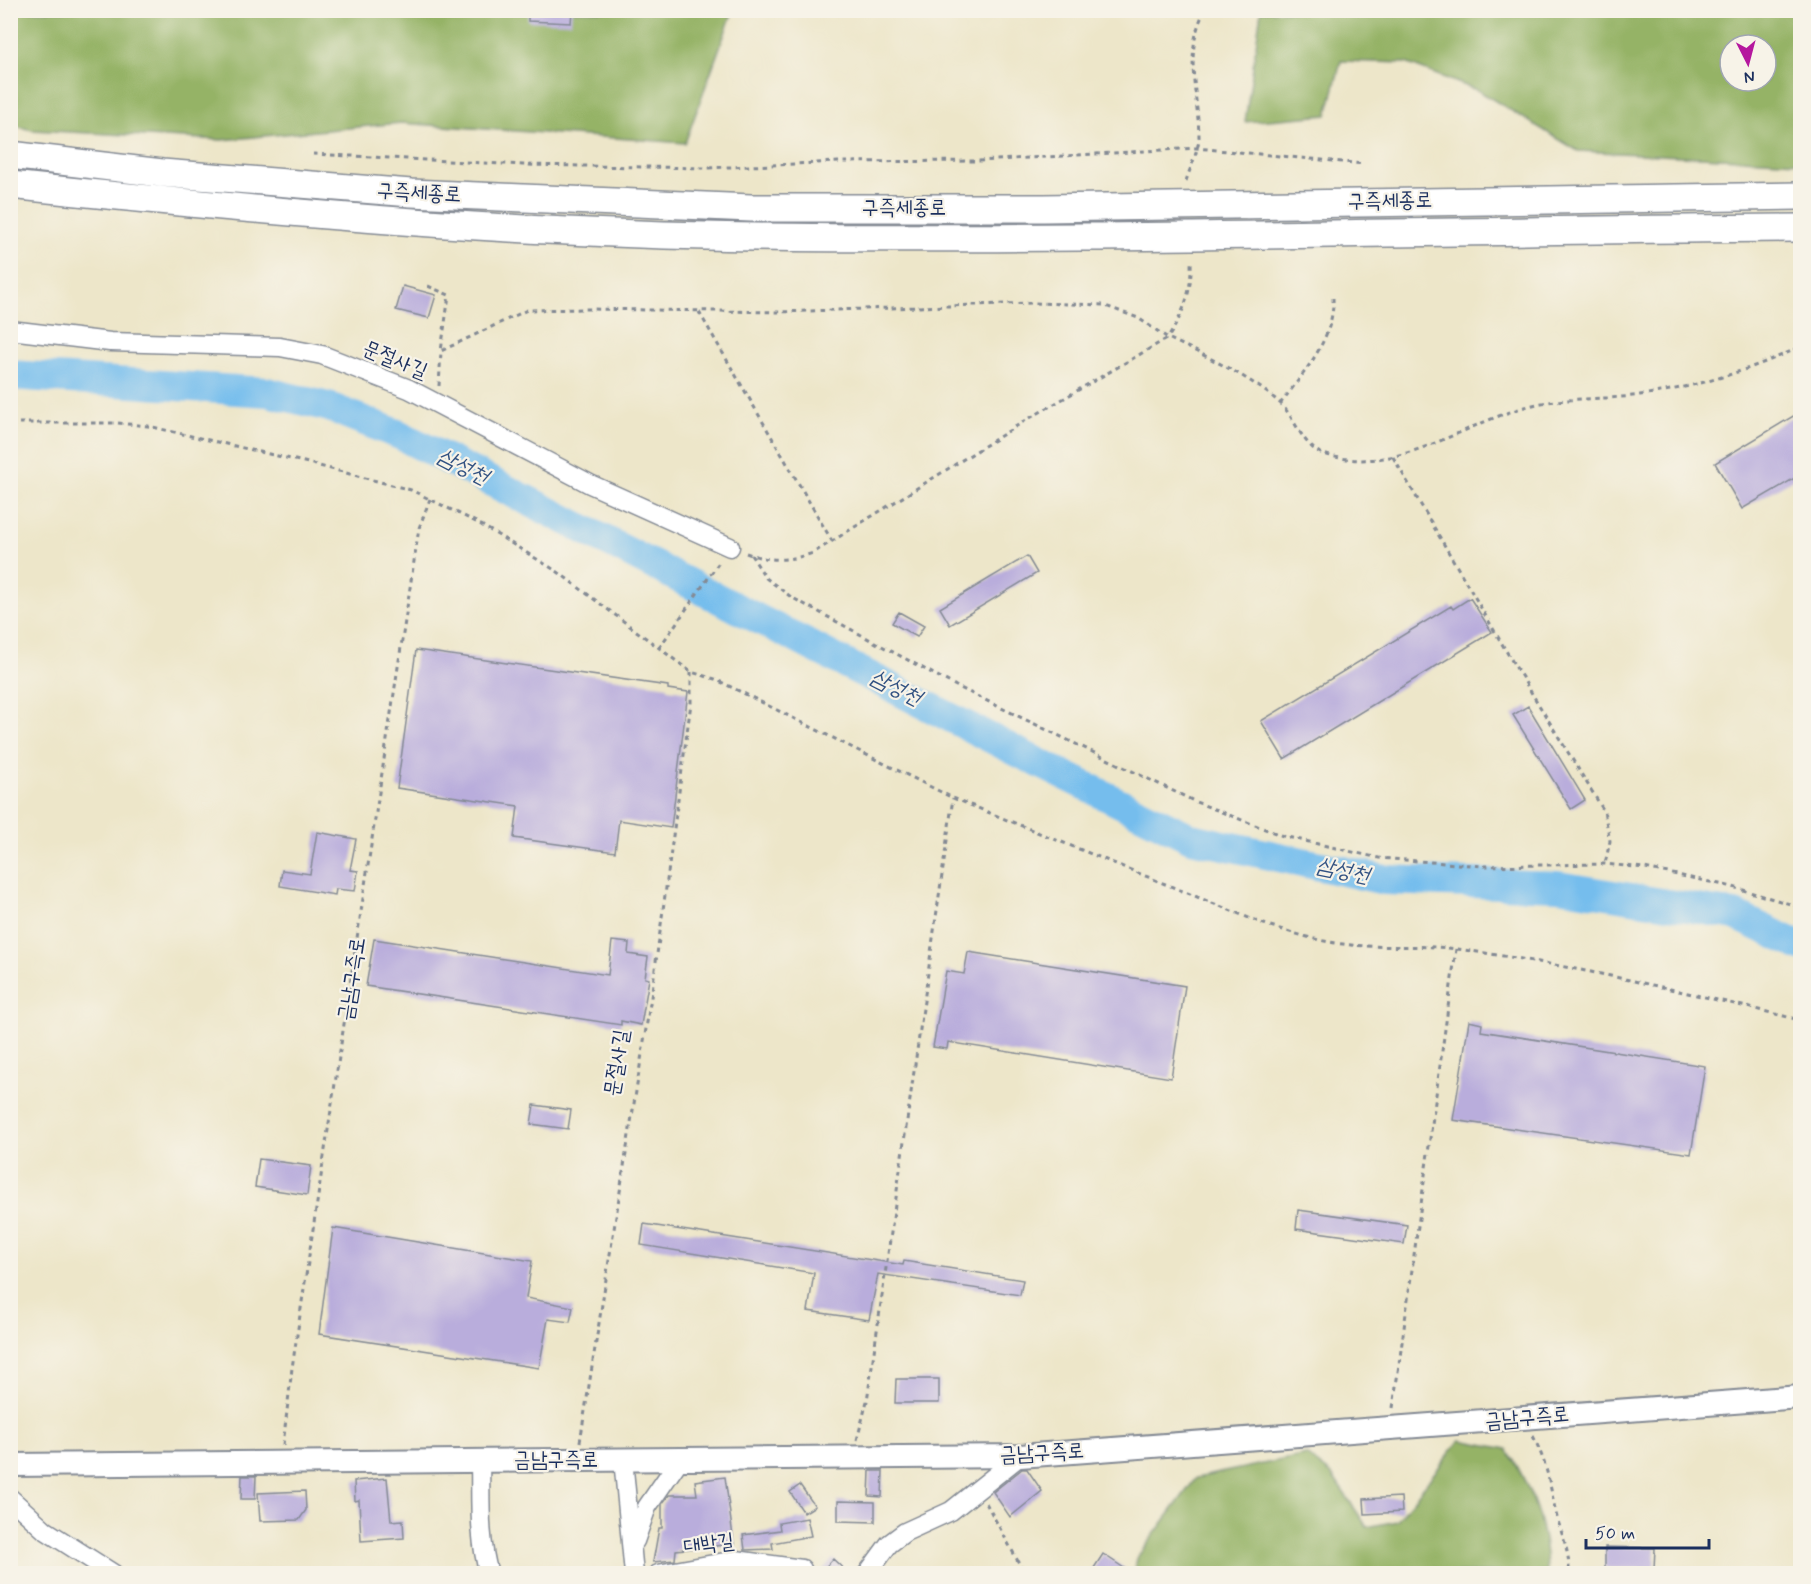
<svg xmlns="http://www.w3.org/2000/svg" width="1811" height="1584" viewBox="0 0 1811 1584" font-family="Mynerve,'Poor Story',sans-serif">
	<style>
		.forest { fill: #95b366; stroke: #587162; stroke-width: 1.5; fill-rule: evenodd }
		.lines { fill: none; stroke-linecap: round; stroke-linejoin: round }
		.river { stroke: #75bded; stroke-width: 30 }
		.building { fill: #b9addc }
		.minor-casing { stroke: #848a94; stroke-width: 21 }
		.major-casing { stroke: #848a94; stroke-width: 26 }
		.highway-casing { stroke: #848a94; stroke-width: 30 }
		.path { stroke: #848a94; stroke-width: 3; stroke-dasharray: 4.5 4.5; stroke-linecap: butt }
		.minor { stroke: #fff; stroke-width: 18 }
		.major { stroke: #fff; stroke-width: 22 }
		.highway { stroke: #fff; stroke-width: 27 }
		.labels { text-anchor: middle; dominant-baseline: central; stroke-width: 4.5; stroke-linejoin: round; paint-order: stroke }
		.street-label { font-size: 21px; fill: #1b2f5e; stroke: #f7f3e8 }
		.water-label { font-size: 22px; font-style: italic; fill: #325282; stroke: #f7f3e8 }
	</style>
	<rect width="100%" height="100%" fill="#f7f3e8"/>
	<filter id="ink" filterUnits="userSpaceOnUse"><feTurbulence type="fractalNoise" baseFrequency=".0167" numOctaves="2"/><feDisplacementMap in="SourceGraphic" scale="12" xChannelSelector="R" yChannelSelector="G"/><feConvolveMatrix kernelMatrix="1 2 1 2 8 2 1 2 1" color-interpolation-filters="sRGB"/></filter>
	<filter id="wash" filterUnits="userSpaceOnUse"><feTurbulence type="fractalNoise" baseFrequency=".008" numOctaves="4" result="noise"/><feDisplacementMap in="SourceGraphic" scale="24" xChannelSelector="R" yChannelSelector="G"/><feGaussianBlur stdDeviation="1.35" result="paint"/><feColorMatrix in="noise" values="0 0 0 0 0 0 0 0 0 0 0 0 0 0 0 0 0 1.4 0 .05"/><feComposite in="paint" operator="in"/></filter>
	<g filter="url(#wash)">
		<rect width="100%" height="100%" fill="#ede6c9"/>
		<path class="forest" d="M11,11h722l-48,132 -284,-20 -179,17 -190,-10 -21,-5z
			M1261,11h539v151l-222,-11 -99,-60 -73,-28 -65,-2 -14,54 -82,7zM1730,45h36v36h-36z
			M1460,1440l47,9c24,38 40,80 40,124h-414l5,-17 58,-78 110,-23 26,20 35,52 30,-6z"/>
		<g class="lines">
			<path class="river" d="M10,375l257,17 62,15 71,28 637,327 154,76 194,42 173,6 177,29 65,31"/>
		</g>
		<g id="blocks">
			<path class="building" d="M528,10h44l-1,13 -43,-2z
				M403,286l33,9 -7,23 -33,-8z
				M1800,412v63l-58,34 -27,-46z
				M1027,556l10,17 -87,52 -10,-17z
				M1470,598l22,34 -208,127 -23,-38 190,-115 2,3z
				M899,612l25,14 -7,11 -25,-14z
				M416,650l252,36v3l20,3 -17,136 -52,-8 -4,32 -101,-14 4,-32 -121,-18z
				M1528,706l57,94 -14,9 -58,-94z
				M317,832l39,7 -6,31 8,1 -3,20 -19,-2 -1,6 -55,-9 2,-16 28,4z
				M374,939l234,36 4,-34 17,2 -1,11 20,3 -3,21 4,1 -8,46 -20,-4v4l-255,-39z
				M968,952l217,34 -14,92 -223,-36 -1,7 -14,-2 13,-76 18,3z
				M1469,1021l13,3 -1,7 224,35 -14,88 -238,-34z
				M534,1105l37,5 -3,19 -37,-5z
				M259,1159l52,7 -4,29 -52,-8z
				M1298,1210l109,15 -3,19 -108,-15z
				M644,1224l259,41 1,-4 119,19 -3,15 -142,-21 -9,46 -61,-9 6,-38 -173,-28z
				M333,1228l199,33 -6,37 47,9 -3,15 -22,-3 -9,49 -220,-34z
				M896,1379h43v24h-44z
				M1022,1469h5l15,22 -32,26 -17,-25z
				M870,1471h13l-1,26 -13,-1z
				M242,1476h14l-1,23h-14z
				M725,1477l9,67 -58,6 -1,10 -22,2 6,-34h3v-24l7,-9h28l-2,-14z
				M387,1478l4,43 12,-1 1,18 -43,3 -2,-41 -4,1 -1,-20z
				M800,1485l15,21 -11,7 -14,-21z
				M305,1491l1,19 -7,10 -39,1 -2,-28z
				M1401,1497l1,15 -37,2 -1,-15z
				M838,1501l37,1v20l-37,-1z
				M807,1518l4,18 -39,7 1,6 -28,1 -2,-15 37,-5 -1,-7z
				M1605,1547l50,1 -1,21 -49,-1z
				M1103,1554l30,20h-43z
				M833,1559l16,15h-30z"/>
		</g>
	</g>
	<g filter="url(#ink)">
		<use href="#blocks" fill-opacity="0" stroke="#848a94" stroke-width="1.5"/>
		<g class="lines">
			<g class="minor-casing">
				<path id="minor" d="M10,330l100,12 170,5 42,8 87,34 181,95 140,63
					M623,1459l11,115
					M480,1460c1,38 -2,77 9,114
					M10,1498l35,32 69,44
					M635,1541l12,-34 33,-48
					M658,1574l78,-14 66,9
					M867,1574l22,-30 16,-12 46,-21 69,-55"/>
			</g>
			<g class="major-casing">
				<path id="major" d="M10,1465l1010,-9 780,-59"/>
			</g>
			<g class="highway-casing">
				<path id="highway" d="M10,155l152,18 249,20 340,15h293l756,-12
					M10,185c248,26 497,49 746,52 348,4 696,-7 1044,-9"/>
			</g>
			<path class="path" d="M313,154l210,11 184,3 131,-6 141,-1 217,-13 168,16
				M1186,181c4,-13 13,-31 13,-45 -1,-43 -16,-85 6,-126
				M428,286l21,9 -8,56
				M699,312l133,229
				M439,386l2,-35 86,-41 60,-1 193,3 251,-9 72,2 35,13 30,20c16,-26 24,-46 23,-77
				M1280,404c23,-30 55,-66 53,-106
				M10,423h108l30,3 160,37 103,27 67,33 80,49 133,100 24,7 238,119 311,126c26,8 52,17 79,20 38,5 76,0 114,5 116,16 229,43 343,71
				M1393,457l119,204 92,150 6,30 -5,23
				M746,553c25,9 42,8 67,0l210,-131 145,-84c34,16 85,40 113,66 13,13 22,42 40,49 77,27 144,-33 216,-49 34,-7 69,-4 103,-9 54,-7 111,-25 160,-48
				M751,555l15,23 25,19 165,89 240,116 87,34 96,22 104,8 122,-2 40,4 88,19 67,20
				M659,648l61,-87
				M1393,1408l63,-459
				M1533,1436c14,28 16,44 22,73 5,24 15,39 14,65
				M857,1440l10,-39 86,-603
				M580,1442l72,-451 39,-288v-31
				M283,1445l9,-77 127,-840 11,-29
				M986,1503l39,71"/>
			<use href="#minor" class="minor"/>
			<use href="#major" class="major"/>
			<use href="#highway" class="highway"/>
		</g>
	</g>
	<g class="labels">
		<g class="street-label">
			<text transform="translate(419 193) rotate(3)">구즉세종로</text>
			<text transform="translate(1390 201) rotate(-1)">구즉세종로</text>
			<text x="904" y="208">구즉세종로</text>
			<text transform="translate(395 360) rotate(22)">문절사길</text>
			<text transform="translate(352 979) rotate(-81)">금남구즉로</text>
			<text transform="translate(617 1063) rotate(-81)">문절사길</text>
			<text transform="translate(1527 1418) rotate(-5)">금남구즉로</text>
			<text transform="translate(1042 1453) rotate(-3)">금남구즉로</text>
			<text x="556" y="1460">금남구즉로</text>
			<text transform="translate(709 1544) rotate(-7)">대박길</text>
		</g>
		<g class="water-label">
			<text transform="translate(463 467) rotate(27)">삼성천</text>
			<text transform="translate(896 688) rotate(27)">삼성천</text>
			<text transform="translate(1343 871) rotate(12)">삼성천</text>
		</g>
	</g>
	<rect width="1811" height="1584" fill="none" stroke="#f7f3e8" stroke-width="36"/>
	<g transform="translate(1748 63) rotate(174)"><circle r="28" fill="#f7f3e8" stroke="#9fa5b1" stroke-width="1.5"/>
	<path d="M0-4.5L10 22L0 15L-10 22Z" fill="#b5179e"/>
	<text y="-9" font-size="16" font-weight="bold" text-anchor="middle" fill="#1b2f5e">N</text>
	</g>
	<path d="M1586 1539v9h123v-9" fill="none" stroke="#1b2f5e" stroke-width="3"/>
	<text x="1595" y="1539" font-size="18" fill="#1b2f5e" stroke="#f7f3e8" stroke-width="4.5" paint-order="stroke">50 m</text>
</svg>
